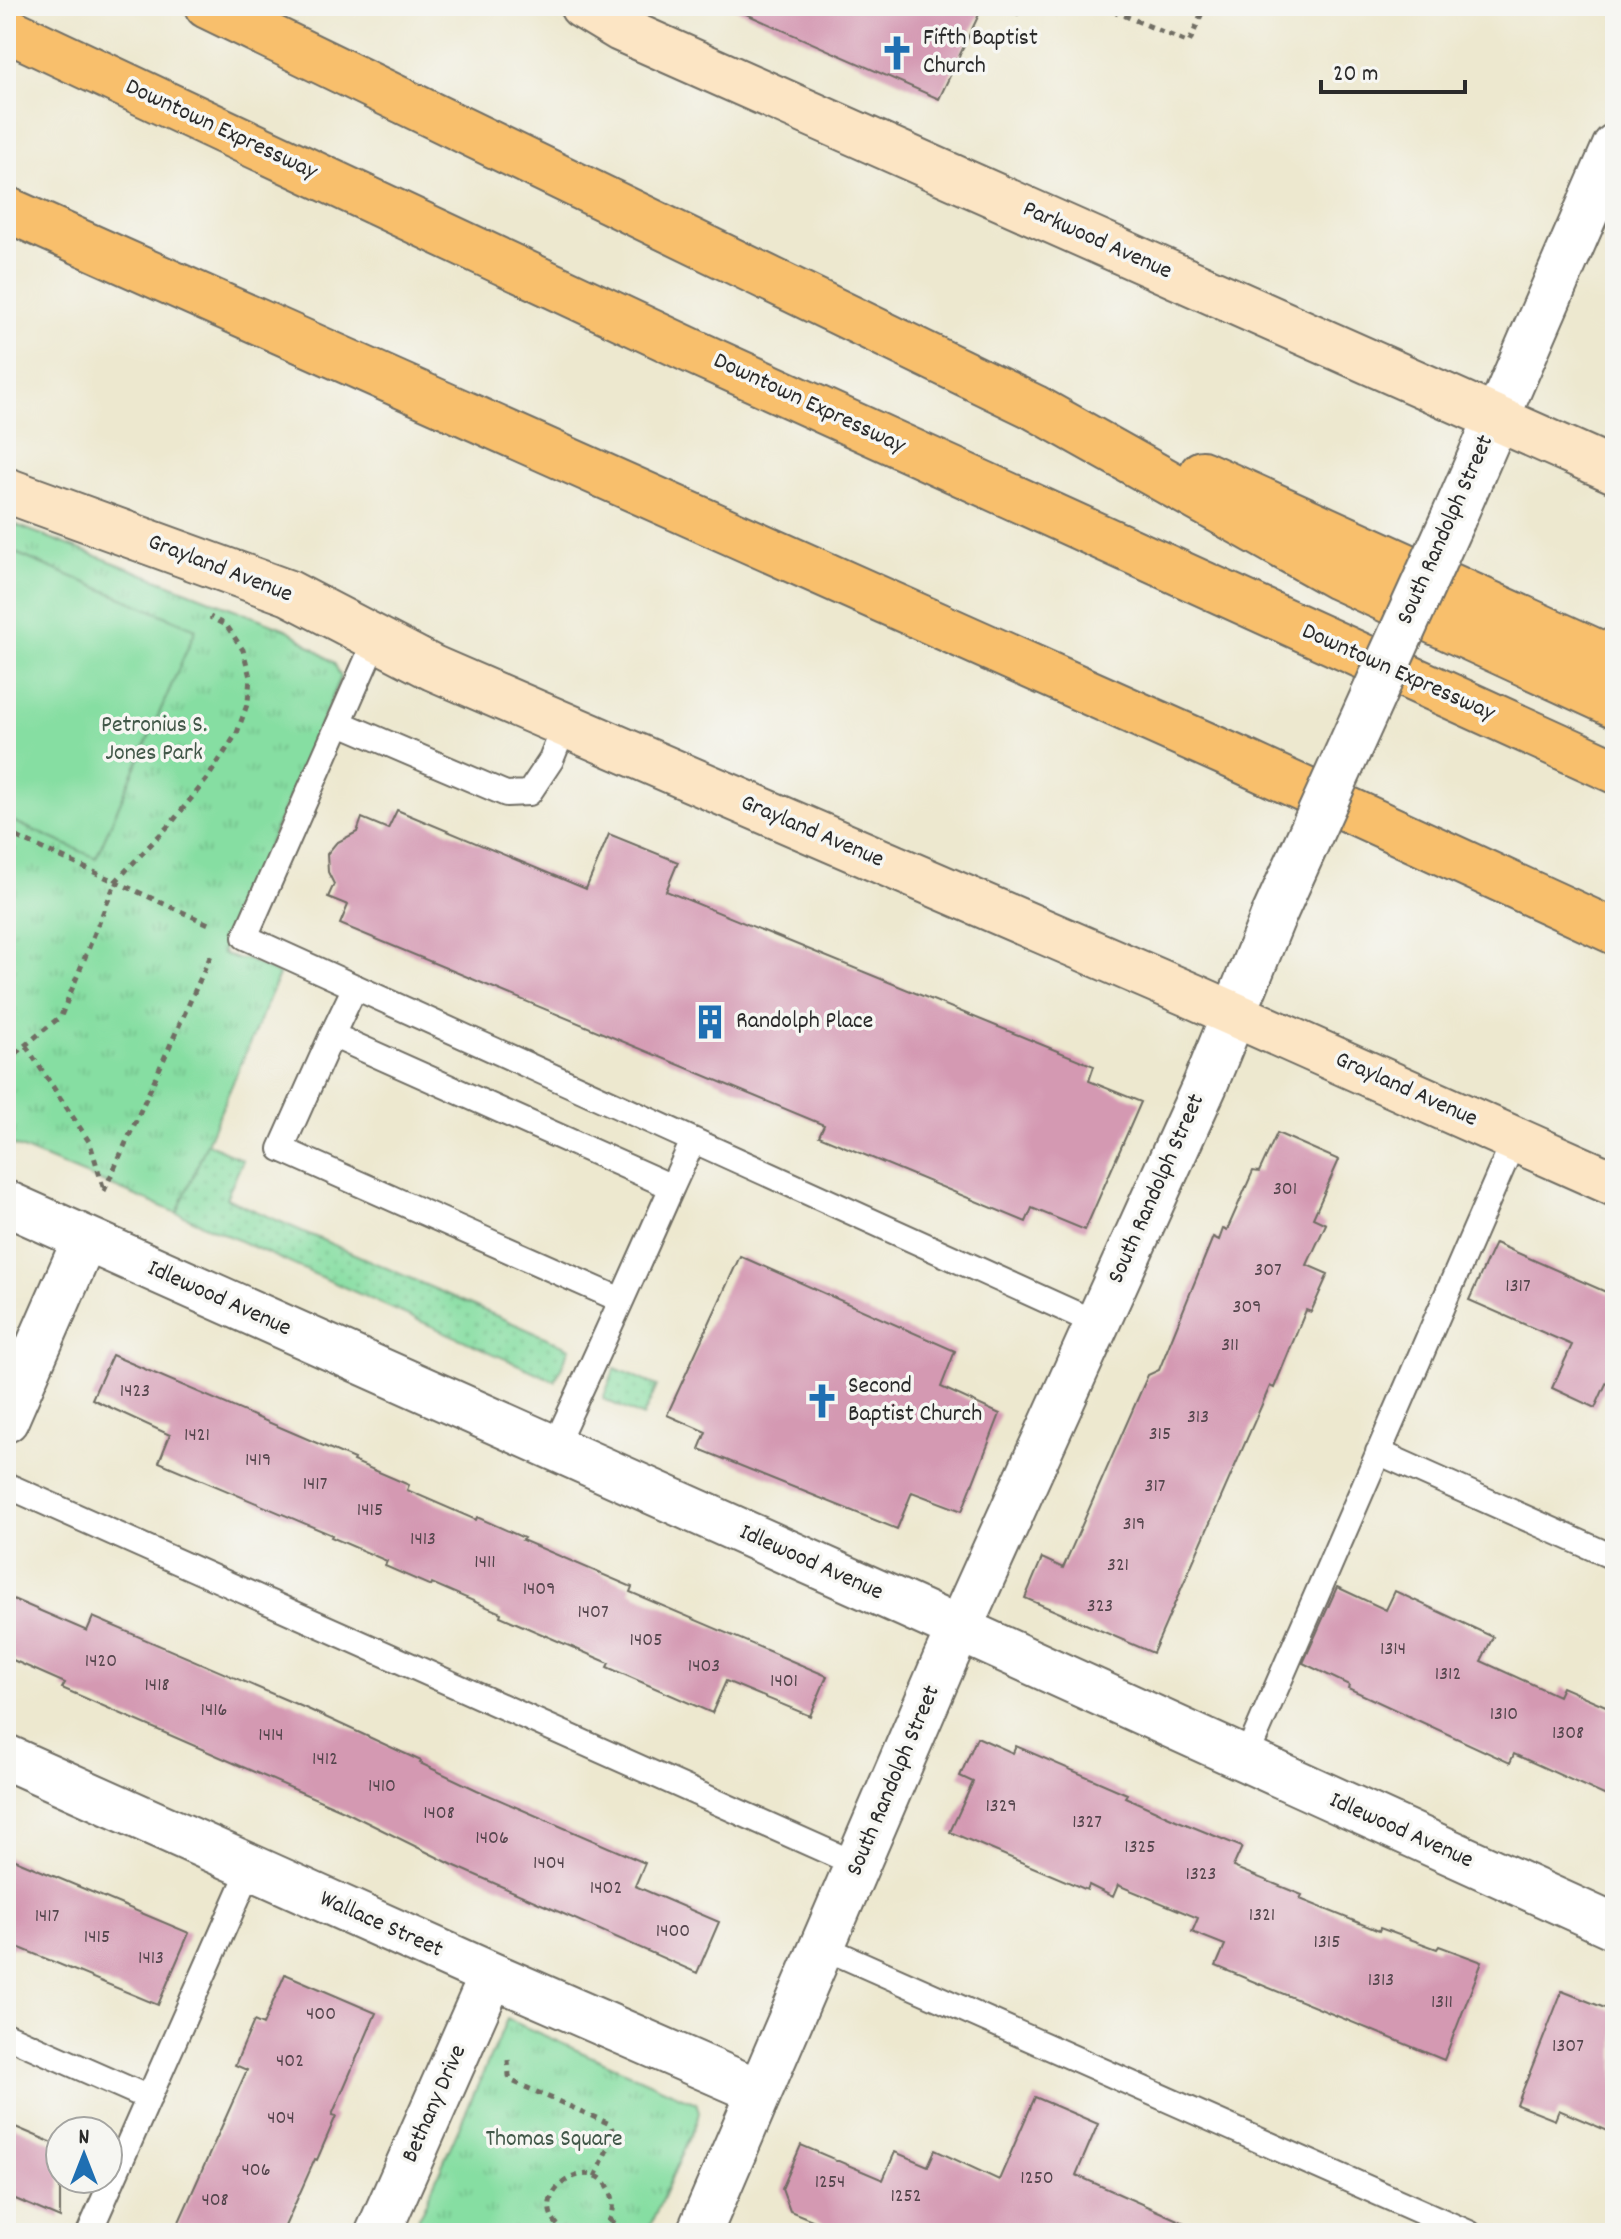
<svg xmlns="http://www.w3.org/2000/svg" width="1621" height="2239" viewBox="0 0 1621 2239" font-family="Dekko,sans-serif">
	<style>
		.grass { fill: url(#grass-dots); stroke: #588466; stroke-width: 2 }
		.park { fill: url(#park-tufts); stroke: #588466; stroke-width: 2 }
		.pitch { fill: #86dea2; stroke: #588466; stroke-width: 2 }
		.building { fill: #d499b2 }
		.lines { fill: none; stroke-linecap: round; stroke-linejoin: round }
		.lane-casing { stroke: #6f6d64; stroke-width: 28 }
		.street-casing { stroke: #6f6d64; stroke-width: 48 }
		.secondary-casing { stroke: #6f6d64; stroke-width: 48 }
		.highway-casing { stroke: #6f6d64; stroke-width: 48 }
		.path { stroke: #6f6d64; stroke-width: 5; stroke-dasharray: 6 6; stroke-linecap: butt }
		.lane { stroke: #fff; stroke-width: 24 }
		.street { stroke: #fff; stroke-width: 44 }
		.secondary { stroke: #fce5c4; stroke-width: 44 }
		.highway { stroke: #f8bf6c; stroke-width: 44 }
		.street-bridge-casing { stroke: #6f6d64; stroke-width: 48; stroke-linecap: butt }
		.street-bridge { stroke: #fff; stroke-width: 44 }
		.labels { text-anchor: middle; dominant-baseline: central; stroke-width: 7; stroke-linejoin: round; paint-order: stroke }
		.number-label { font-size: 20px; fill: #55464d }
		.poi-label { font-size: 24px; fill: #2b2b2b; stroke: #f6f6f2; text-anchor: start }
		.street-label { font-size: 24px; fill: #2b2b2b; stroke: #f6f6f2 }
		.park-label { font-size: 24px; fill: #425849; stroke: #f6f6f2 }
	</style>
	<defs>
		<pattern id="grass-dots" width="8" height="8" patternUnits="userSpaceOnUse" patternTransform="scale(2)"><rect width="8" height="8" fill="#86dea2"/><path d="M2 2h.1M6 6h.1" fill="none" stroke="#74bf8c" stroke-width="1.8" stroke-linecap="round"/></pattern>
		<pattern id="park-tufts" width="24" height="20" patternUnits="userSpaceOnUse" patternTransform="scale(2)"><rect width="24" height="20" fill="#86dea2"/><path d="M3 7l-1-3M5 7V3M7 7l1-3M15 17l-1-3M17 17v-4M19 17l1-3" fill="none" stroke="#74bf8c"/></pattern>
	</defs>
	<rect width="100%" height="100%" fill="#f6f6f2"/>
	<filter id="ink" filterUnits="userSpaceOnUse"><feTurbulence type="fractalNoise" baseFrequency=".0125" numOctaves="2"/><feDisplacementMap in="SourceGraphic" scale="16" xChannelSelector="R" yChannelSelector="G"/><feConvolveMatrix kernelMatrix="1 2 1 2 8 2 1 2 1" color-interpolation-filters="sRGB"/></filter>
	<filter id="wash" filterUnits="userSpaceOnUse"><feTurbulence type="fractalNoise" baseFrequency=".006" numOctaves="4" result="noise"/><feDisplacementMap in="SourceGraphic" scale="32" xChannelSelector="R" yChannelSelector="G"/><feGaussianBlur stdDeviation="1.8" result="paint"/><feColorMatrix in="noise" values="0 0 0 0 0 0 0 0 0 0 0 0 0 0 0 0 0 1.4 0 .05"/><feComposite in="paint" operator="in"/></filter>
	<g filter="url(#wash)">
		<rect width="100%" height="100%" fill="#ede8cf"/>
		<path class="grass" d="M222,953l14,6h10l33,16 -74,167 38,18 -17,38 344,150 -15,33 -378,-168 5,-14 -176,-57v-125z
			M615,1368l42,18 -14,31 -40,-18z"/>
		<path class="park" d="M6,521l282,109 46,33 7,14 -119,276 13,6h11l33,16 -102,238 -171,-71z
			M507,2019l189,84 3,8 -2,10 -50,112h-235z"/>
		<path class="pitch" d="M6,549l190,80 -100,229 -90,-40z"/>
		<g id="blocks">
			<path class="building" d="M728,6h255l-44,93z
				M397,810l189,79 23,-55 69,28 -12,29 428,175 -5,15 52,21 -56,128 -53,-22 -6,14 -207,-86 5,-11 -484,-201 8,-19 -20,-8 6,-13 -6,-12 -1,-18 9,-11 21,-11 5,-14 26,11z
				M1277,1133l62,27 -26,58 13,6 -19,41 21,9 -17,38 -5,-2 -32,78 -4,-2 -117,267 -128,-55 17,-40 21,10 85,-193 11,-5 54,-133 6,3 4,-11 4,1 26,-59 6,1z
				M1495,1243l120,53v68l-20,44 -43,-20 20,-43 -103,-45z
				M740,1256l215,95 -14,36 59,27 -38,97 -50,-19 -15,37 -198,-80 7,-17 -39,-17z
				M112,1355l242,104 -1,2 56,24 -2,5 69,30 1,-3 47,21 -2,2 110,47 -2,5 197,84 -17,40 -84,-35 -14,32 -105,-46 2,-4 -109,-47 1,-3 -69,-30 -1,3 -46,-20 2,-5 -56,-24 1,-2 -173,-73 11,-27 -78,-36z
				M1337,1587l49,23 9,-19 98,46 -12,24 77,35 4,-9 53,23v90l-101,-46 -4,9 -162,-75 1,-3 -46,-22z
				M6,1596l81,35 6,-14 217,93 111,51 -1,2 57,27 168,73 -10,23 84,36 -22,51 -244,-108 -109,-54 -282,-123 3,-5 -59,-26z
				M977,1737l36,16 3,-7 111,48 -2,3 51,23 66,27 -9,20 69,28 -2,4 79,32 1,-3 57,21 2,-3 43,16 -38,98 -228,-94 9,-21 -33,-13 6,-14 -80,-33 -5,12 -24,-12 -2,5 -137,-58 23,-50 -13,-6z
				M6,1856l183,77 -31,72 -138,-57h-14z
				M285,1974l91,39 -44,102 4,1 -19,44 -2,-1 -33,74h-108l73,-163 -12,-5 19,-44 9,4z
				M1562,1991l53,21v122l-56,-24 -4,10 -38,-15z
				M1035,2097l63,27 -22,51 131,58h-363l-54,-22 -8,-22 19,-44 82,35 12,-28 33,14 7,-16 64,30z
				M6,2123l54,23v72l-54,-23z"/>
		</g>
	</g>
	<g filter="url(#ink)">
		<use href="#blocks" fill-opacity="0" stroke="#6f6d64" stroke-width="2"/>
		<g class="lines">
			<g class="lane-casing">
				<path id="lane" d="M376,639l-131,298 851,386
					M340,723l166,71 23,-1 22,-33 14,-35
					M332,1035l23,-48
					M672,1187l21,-46
					M553,1449c41,-87 80,-174 119,-262l-340,-152 -51,114 340,151
					M1378,1452l237,106
					M6,1485l852,380
					M1245,1760l270,-622
					M823,1947l646,286
					M6,2035l143,63
					M89,2233l162,-366"/>
			</g>
			<g class="street-casing">
				<path id="street" d="M1453,519l162,-373
					M6,1203l900,402 709,322
					M6,1420l79,-181
					M6,1757l486,218 266,116
					M378,2233l114,-258
					M699,2233l246,-573 260,-575 68,-168"/>
			</g>
			<g class="secondary-casing">
				<path id="secondary" d="M582,6l38,23 995,442
					M6,490l283,103 144,75 760,328 422,188"/>
			</g>
			<g class="highway-casing">
				<path id="highway" d="M207,6l827,401 303,170 278,128
					M6,29l688,323 921,419
					M6,209l1239,553 370,170
					M1202,473l413,187"/>
			</g>
			<path class="path" d="M1102,6l87,37 16,-37
				M1016,15l4,-9
				M6,832l207,94
				M26,1046l64,97 14,47
				M6,1061l55,-45 55,-135 57,-60 34,-42 30,-46 11,-31 2,-25 -7,-27 -16,-24 -17,-9
				M104,1191l108,-238
				M508,2060l1,16 5,6 96,42 4,10 -19,43
				M610,2220l20,13
				M567,2233c-55,-37 37,-92 46,-32 2,14 -5,24 -16,32"/>
			<use href="#lane" class="lane"/>
			<use href="#street" class="street"/>
			<use href="#secondary" class="secondary"/>
			<use href="#highway" class="highway"/>
			<g class="street-bridge-casing">
				<path id="street-bridge" d="M1273,917l180,-398"/>
			</g>
			<use href="#street-bridge" class="street-bridge"/>
		</g>
	</g>
	<defs>
		<g id="church-bare" transform="scale(2.76)"><path d="M-1.2-6h2.4v3.5h3.3v2.4h-3.3V6h-2.4V-.1h-3.3v-2.4h3.3Z" fill="#1f6fb2" stroke="#f6f6f2" stroke-width="2.5" paint-order="stroke"/></g>
		<g id="building-bare" transform="scale(2.76)"><path d="M-4-6H4V6H1V3H-1V6H-4ZM-2.5-4.3h1.7v1.8h-1.7ZM.8-4.3h1.7v1.8H.8ZM-2.5-1h1.7V.8h-1.7ZM.8-1h1.7V.8H.8Z" fill="#1f6fb2" stroke="#f6f6f2" stroke-width="2.5" paint-order="stroke"/></g>
	</defs>
	<g fill-rule="evenodd">
		<use href="#church-bare" x="897" y="53"/>
		<use href="#building-bare" x="710" y="1022"/>
		<use href="#church-bare" x="822" y="1401"/>
	</g>
	<g class="labels">
		<g class="number-label">
			<text x="1285" y="1190">301</text>
			<text x="1268" y="1271">307</text>
			<text x="1518" y="1287">1317</text>
			<text x="1247" y="1308">309</text>
			<text x="1230" y="1346">311</text>
			<text x="135" y="1392">1423</text>
			<text x="1198" y="1418">313</text>
			<text x="1160" y="1435">315</text>
			<text x="197" y="1436">1421</text>
			<text x="258" y="1461">1419</text>
			<text x="315" y="1485">1417</text>
			<text x="1155" y="1487">317</text>
			<text x="370" y="1511">1415</text>
			<text x="1134" y="1525">319</text>
			<text x="423" y="1540">1413</text>
			<text x="485" y="1563">1411</text>
			<text x="1118" y="1566">321</text>
			<text x="539" y="1590">1409</text>
			<text x="1100" y="1607">323</text>
			<text x="593" y="1613">1407</text>
			<text x="646" y="1641">1405</text>
			<text x="1393" y="1650">1314</text>
			<text x="101" y="1662">1420</text>
			<text x="704" y="1667">1403</text>
			<text x="1448" y="1675">1312</text>
			<text x="784" y="1682">1401</text>
			<text x="157" y="1686">1418</text>
			<text x="214" y="1711">1416</text>
			<text x="1504" y="1715">1310</text>
			<text x="1568" y="1734">1308</text>
			<text x="271" y="1736">1414</text>
			<text x="325" y="1760">1412</text>
			<text x="382" y="1787">1410</text>
			<text x="1001" y="1807">1329</text>
			<text x="439" y="1814">1408</text>
			<text x="1087" y="1823">1327</text>
			<text x="492" y="1839">1406</text>
			<text x="1140" y="1848">1325</text>
			<text x="549" y="1864">1404</text>
			<text x="1201" y="1875">1323</text>
			<text x="606" y="1889">1402</text>
			<text x="1262" y="1916">1321</text>
			<text x="47" y="1917">1417</text>
			<text x="673" y="1932">1400</text>
			<text x="97" y="1938">1415</text>
			<text x="1327" y="1943">1315</text>
			<text x="151" y="1959">1413</text>
			<text x="1381" y="1981">1313</text>
			<text x="1442" y="2003">1311</text>
			<text x="321" y="2015">400</text>
			<text x="1568" y="2047">1307</text>
			<text x="290" y="2062">402</text>
			<text x="281" y="2119">404</text>
			<text x="256" y="2171">406</text>
			<text x="1037" y="2179">1250</text>
			<text x="830" y="2183">1254</text>
			<text x="906" y="2197">1252</text>
			<text x="215" y="2201">408</text>
		</g>
		<g class="poi-label">
			<text x="923" y="39">Fifth Baptist<tspan x="923" dy="28">Church</tspan></text>
			<text x="736" y="1022">Randolph Place</text>
			<text x="848" y="1387">Second<tspan x="848" dy="28">Baptist Church</tspan></text>
		</g>
		<g class="street-label">
			<text transform="translate(221 130) rotate(25)">Downtown Expressway</text>
			<text transform="translate(1097 241) rotate(24)">Parkwood Avenue</text>
			<text transform="translate(809 404) rotate(25)">Downtown Expressway</text>
			<text transform="translate(1446 530) rotate(-66)">South Randolph Street</text>
			<text transform="translate(220 569) rotate(21)">Grayland Avenue</text>
			<text transform="translate(1398 673) rotate(24)">Downtown Expressway</text>
			<text transform="translate(812 832) rotate(23)">Grayland Avenue</text>
			<text transform="translate(1406 1090) rotate(24)">Grayland Avenue</text>
			<text transform="translate(1157 1189) rotate(-66)">South Randolph Street</text>
			<text transform="translate(219 1299) rotate(24)">Idlewood Avenue</text>
			<text transform="translate(811 1563) rotate(24)">Idlewood Avenue</text>
			<text transform="translate(894 1781) rotate(-67)">South Randolph Street</text>
			<text transform="translate(1401 1831) rotate(24)">Idlewood Avenue</text>
			<text transform="translate(381 1925) rotate(24)">Wallace Street</text>
			<text transform="translate(435 2104) rotate(-66)">Bethany Drive</text>
		</g>
		<g class="park-label">
			<text x="154" y="726">Petronius S.<tspan x="154" dy="28">Jones Park</tspan></text>
			<text x="554" y="2140">Thomas Square</text>
		</g>
	</g>
	<rect width="1621" height="2239" fill="none" stroke="#f6f6f2" stroke-width="32"/>
	<g transform="translate(84 2155)"><circle r="38" fill="#f6f6f2" stroke="#a5a5a2" stroke-width="2"/>
	<path d="M0-6L14 30L0 20L-14 30Z" fill="#1f6fb2"/>
	<text y="-12" font-size="22" font-weight="bold" text-anchor="middle" fill="#2b2b2b">N</text>
	</g>
	<path d="M1321 80v12h144v-12" fill="none" stroke="#2b2b2b" stroke-width="4"/>
	<text x="1333" y="80" font-size="24" fill="#2b2b2b" stroke="#f6f6f2" stroke-width="6" paint-order="stroke">20 m</text>
</svg>
